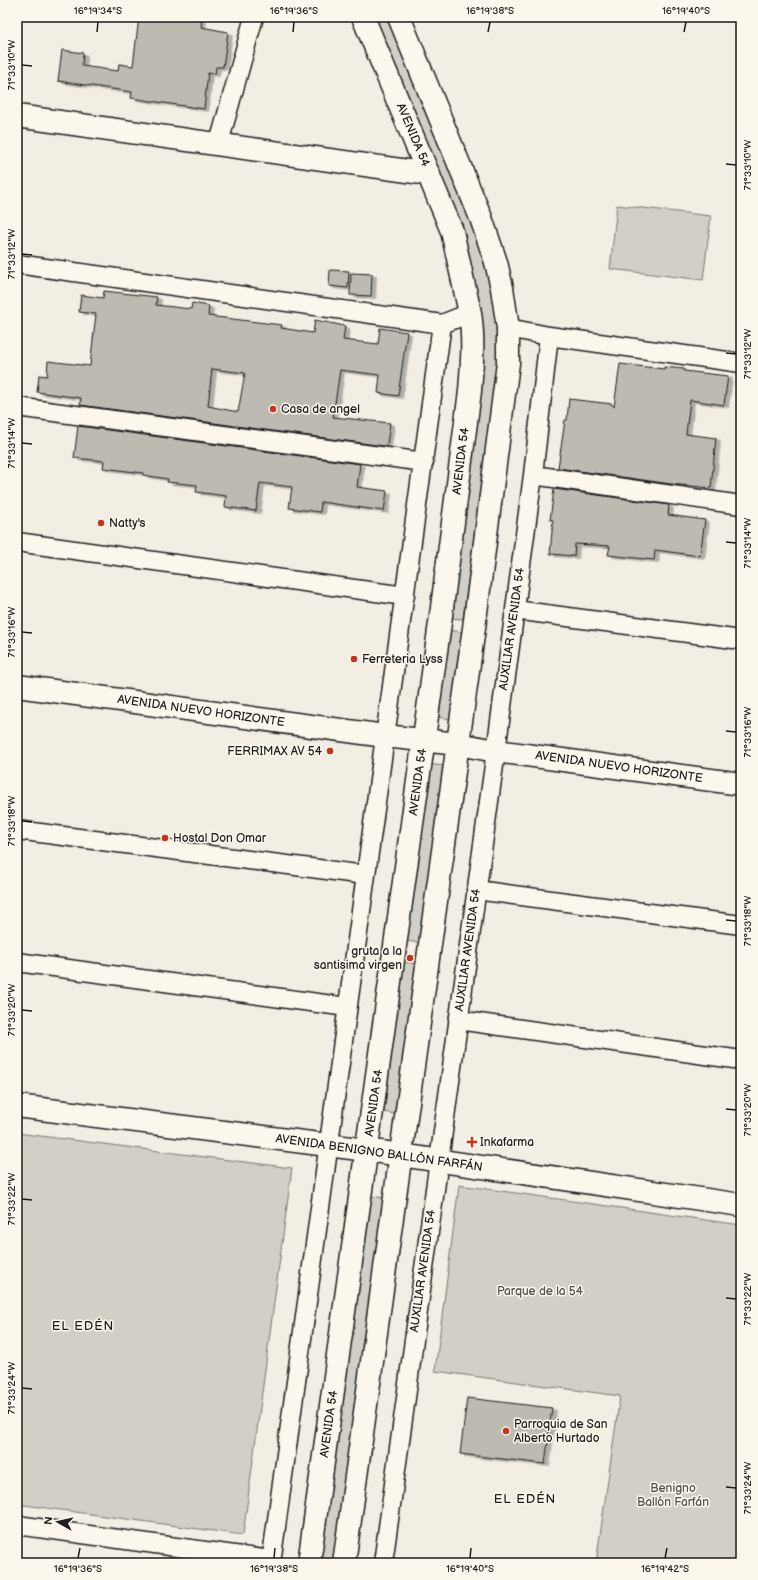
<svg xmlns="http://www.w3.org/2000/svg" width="758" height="1580" viewBox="0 0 758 1580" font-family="'Balsamiq Sans',sans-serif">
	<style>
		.green { fill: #d2cfc6; stroke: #777671 }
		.building { fill: #bdbab1; stroke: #1c1c1c; fill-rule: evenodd; filter: url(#shadow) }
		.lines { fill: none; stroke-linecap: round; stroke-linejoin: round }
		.street-casing { stroke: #1c1c1c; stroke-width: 21 }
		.secondary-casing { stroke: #1c1c1c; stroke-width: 25 }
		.street { stroke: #fbf7ec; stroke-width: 18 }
		.secondary { stroke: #fbf7ec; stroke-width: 22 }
		.ticks { fill: none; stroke: #1c1c1c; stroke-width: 1.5 }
		.poi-dot { fill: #c8321e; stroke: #fbf7ec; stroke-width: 1.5 }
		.labels { text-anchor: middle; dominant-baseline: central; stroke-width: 3; stroke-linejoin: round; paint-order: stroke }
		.street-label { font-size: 12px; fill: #1c1c1c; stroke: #fbf7ec }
		.poi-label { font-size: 12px; fill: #1c1c1c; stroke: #fbf7ec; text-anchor: start }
		.park-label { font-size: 12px; fill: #53524f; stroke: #fbf7ec }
		.neighbourhood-label { font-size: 13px; letter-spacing: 1px; fill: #1c1c1c; stroke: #fbf7ec }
		.neatline { fill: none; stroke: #1c1c1c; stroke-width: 1.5 }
		.ticks-label { font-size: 10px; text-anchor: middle; fill: #1c1c1c }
	</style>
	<defs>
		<filter id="shadow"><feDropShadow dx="4.5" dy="2.5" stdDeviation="0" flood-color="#0004"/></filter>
	</defs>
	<rect width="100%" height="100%" fill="#f2eee4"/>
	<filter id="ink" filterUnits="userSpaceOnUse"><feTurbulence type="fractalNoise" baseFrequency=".025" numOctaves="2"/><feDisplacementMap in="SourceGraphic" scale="8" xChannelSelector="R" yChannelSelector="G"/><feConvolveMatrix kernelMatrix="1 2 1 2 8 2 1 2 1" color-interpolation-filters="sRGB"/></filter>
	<g filter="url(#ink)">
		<path class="green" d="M375,17h12l87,210 13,39 9,51 1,27 -1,27 -33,248 -13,-1 31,-297c-6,-55 -22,-97 -42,-149 -20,-52 -42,-103 -64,-155z
			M617,205l94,11 -8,64 -93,-11z
			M448,630l14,2 -12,87 -14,-2z
			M429,764l14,2 -23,177 -14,-2z
			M404,962l14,2 -20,151 -14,-3z
			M17,1133l275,35 -49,367 -226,-31z
			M459,1185l282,40v338h-145l24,-167 -185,-25z
			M372,1196l13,2 -51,365h-15z"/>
		<path class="building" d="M139,17h58v2l5,1 -1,7 27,5 -5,35h-7l-1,7 -7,-1 -4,36 -73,-11 1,-6 -74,-11 4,-31 21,3 -1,13 36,5 1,-7 14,2z
			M330,270l19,1 -1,17 -19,-2z
			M351,273l21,1 -1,22 -21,-1z
			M104,291l53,6 -1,8 35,4 1,-6 17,3 -1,10 74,9 -1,3 32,5 2,-13 30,6 -2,14 35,4 2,-16 27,4 -9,64 -20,-3 2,-18 -40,-5 -7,47 57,6 -3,21 -3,2 -304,-41 1,-7 -44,-6 2,-17 8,1 1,-15 42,5 6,-52 -17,-2 2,-17 22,3zM212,369l33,4 -7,39 -30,-6z
			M620,364l44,5v-2l20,2v2l44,5 -4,29 -34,-5 -4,34 30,4 -5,50 -40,-4 -113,-16 7,-48h2l2,-21 43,5 2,3z
			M78,426l282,38 -3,23 30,4 -3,20 -63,-9 -1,10 -31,-4 3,-21 -32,-4 -4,28 -31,-4 1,-11 -30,-4 1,-7 -30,-3 1,-3 -25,-4v-2l-40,-5 1,-7 -30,-3z
			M554,489l115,16 -1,10 37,5 -5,36 -45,-6 -1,10 -46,-5 2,-9 -35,-2 -1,12 -24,-2 3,-34h-3z
			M467,1398l85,10 -7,56 -85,-10z"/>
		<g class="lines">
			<g class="street-casing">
				<path id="street" d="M219,143l35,-126
					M17,264l425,60 28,-11
					M508,328l41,8 192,27
					M17,407l407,55
					M533,475l208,30
					M17,542l388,54
					M515,610l226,30
					M17,830l348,45
					M476,890l265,35
					M17,962l330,45
					M458,1020l283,40
					M17,1525l254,35
					M271,1563l171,-1239
					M383,1563l113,-812 37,-276 16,-139"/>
			</g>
			<g class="secondary-casing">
				<path id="secondary" d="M17,116l412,58
					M17,686l368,50 73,8 38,7 245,33
					M17,1106l350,44 374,55
					M309,1563l131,-940 30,-232c2,-25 4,-52 0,-78l-18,-82 -89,-214
					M344,1563l130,-935 34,-265v-35l-6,-40 -6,-26 -15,-44 -82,-201"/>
			</g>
			<use href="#street" class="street"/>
			<use href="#secondary" class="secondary"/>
		</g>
	</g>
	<path class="ticks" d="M97,32l1,-10M293,32l1,-10M488,32l2,-10M684,32l2,-10M22,65l10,1M726,164l10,1M22,254l10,1M726,353l10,1M22,443l10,1M726,542l10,1M22,632l10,1M726,731l10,1M22,821l10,1M726,920l10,1M22,1010l10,1M726,1109l10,1M22,1199l10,1M726,1298l10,1M22,1388l10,1M726,1487l10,1M78,1558l2,-10M274,1558l1,-10M470,1558l1,-10M665,1558l2,-10"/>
	<g class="poi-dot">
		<circle cx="273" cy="409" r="4"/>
		<circle cx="101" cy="523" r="4"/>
		<circle cx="354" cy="659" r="4"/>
		<circle cx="330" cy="751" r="4"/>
		<circle cx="165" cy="838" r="4"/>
		<circle cx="410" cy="958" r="4"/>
		<path d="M470 1136h4v4h4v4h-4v4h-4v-4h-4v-4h4z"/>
		<circle cx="506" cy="1431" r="4"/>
	</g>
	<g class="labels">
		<g class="street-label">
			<text transform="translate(413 135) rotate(67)">AVENIDA 54</text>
			<text transform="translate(461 461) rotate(-83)">AVENIDA 54</text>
			<text transform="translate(512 629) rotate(-82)">AUXILIAR AVENIDA 54</text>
			<text transform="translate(201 711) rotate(8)">AVENIDA NUEVO HORIZONTE</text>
			<text transform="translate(619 767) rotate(8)">AVENIDA NUEVO HORIZONTE</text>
			<text transform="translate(418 782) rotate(-82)">AVENIDA 54</text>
			<text transform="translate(468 950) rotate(-82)">AUXILIAR AVENIDA 54</text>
			<text transform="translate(374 1103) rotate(-82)">AVENIDA 54</text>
			<text transform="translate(379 1153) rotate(8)">AVENIDA BENIGNO BALLÓN FARFÁN</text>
			<text transform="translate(423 1271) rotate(-82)">AUXILIAR AVENIDA 54</text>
			<text transform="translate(329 1424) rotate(-82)">AVENIDA 54</text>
		</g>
		<g class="poi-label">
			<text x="281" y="409">Casa de angel</text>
			<text x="109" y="523">Natty's</text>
			<text x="362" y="659">Ferreteria Lyss</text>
			<text x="322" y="751" text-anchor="end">FERRIMAX AV 54</text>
			<text x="173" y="838">Hostal Don Omar</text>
			<text x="402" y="951" text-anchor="end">gruta a la<tspan x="402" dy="14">santisima virgen</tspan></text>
			<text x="480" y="1142">Inkafarma</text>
			<text x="514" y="1424">Parroquia de San<tspan x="514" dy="14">Alberto Hurtado</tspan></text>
		</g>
		<g class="park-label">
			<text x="540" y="1291">Parque de la 54</text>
			<text x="673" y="1488">Benigno<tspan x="673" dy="14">Ballón Farfán</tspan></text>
		</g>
		<g class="neighbourhood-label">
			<text x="83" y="1326">EL EDÉN</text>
			<text x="525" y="1499">EL EDÉN</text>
		</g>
	</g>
	<rect width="758" height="1580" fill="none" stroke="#fbf7ec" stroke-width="44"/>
	<g transform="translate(58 1522) rotate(278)" stroke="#fbf7ec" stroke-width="3" paint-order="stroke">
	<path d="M0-3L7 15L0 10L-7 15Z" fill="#1c1c1c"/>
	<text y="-6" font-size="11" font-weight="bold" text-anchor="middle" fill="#1c1c1c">N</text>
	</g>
	<rect x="22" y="22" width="714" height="1536" class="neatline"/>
	<g class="ticks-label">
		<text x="98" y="14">16°19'34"S</text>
		<text x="294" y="14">16°19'36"S</text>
		<text x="490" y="14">16°19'38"S</text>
		<text x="686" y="14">16°19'40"S</text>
		<text transform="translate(11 65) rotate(-90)" y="4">71°33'10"W</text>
		<text transform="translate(747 165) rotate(-90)" y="4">71°33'10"W</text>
		<text transform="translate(11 254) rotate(-90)" y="4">71°33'12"W</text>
		<text transform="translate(747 354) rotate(-90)" y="4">71°33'12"W</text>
		<text transform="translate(11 443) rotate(-90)" y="4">71°33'14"W</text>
		<text transform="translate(747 543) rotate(-90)" y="4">71°33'14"W</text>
		<text transform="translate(11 632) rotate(-90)" y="4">71°33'16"W</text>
		<text transform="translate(747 732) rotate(-90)" y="4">71°33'16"W</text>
		<text transform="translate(11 821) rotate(-90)" y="4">71°33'18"W</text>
		<text transform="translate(747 921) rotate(-90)" y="4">71°33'18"W</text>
		<text transform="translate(11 1010) rotate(-90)" y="4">71°33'20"W</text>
		<text transform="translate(747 1110) rotate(-90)" y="4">71°33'20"W</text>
		<text transform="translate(11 1199) rotate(-90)" y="4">71°33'22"W</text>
		<text transform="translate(747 1299) rotate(-90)" y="4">71°33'22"W</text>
		<text transform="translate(11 1388) rotate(-90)" y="4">71°33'24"W</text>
		<text transform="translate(747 1488) rotate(-90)" y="4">71°33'24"W</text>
		<text x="78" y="1572">16°19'36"S</text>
		<text x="274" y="1572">16°19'38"S</text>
		<text x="470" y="1572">16°19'40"S</text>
		<text x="665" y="1572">16°19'42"S</text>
	</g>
</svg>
